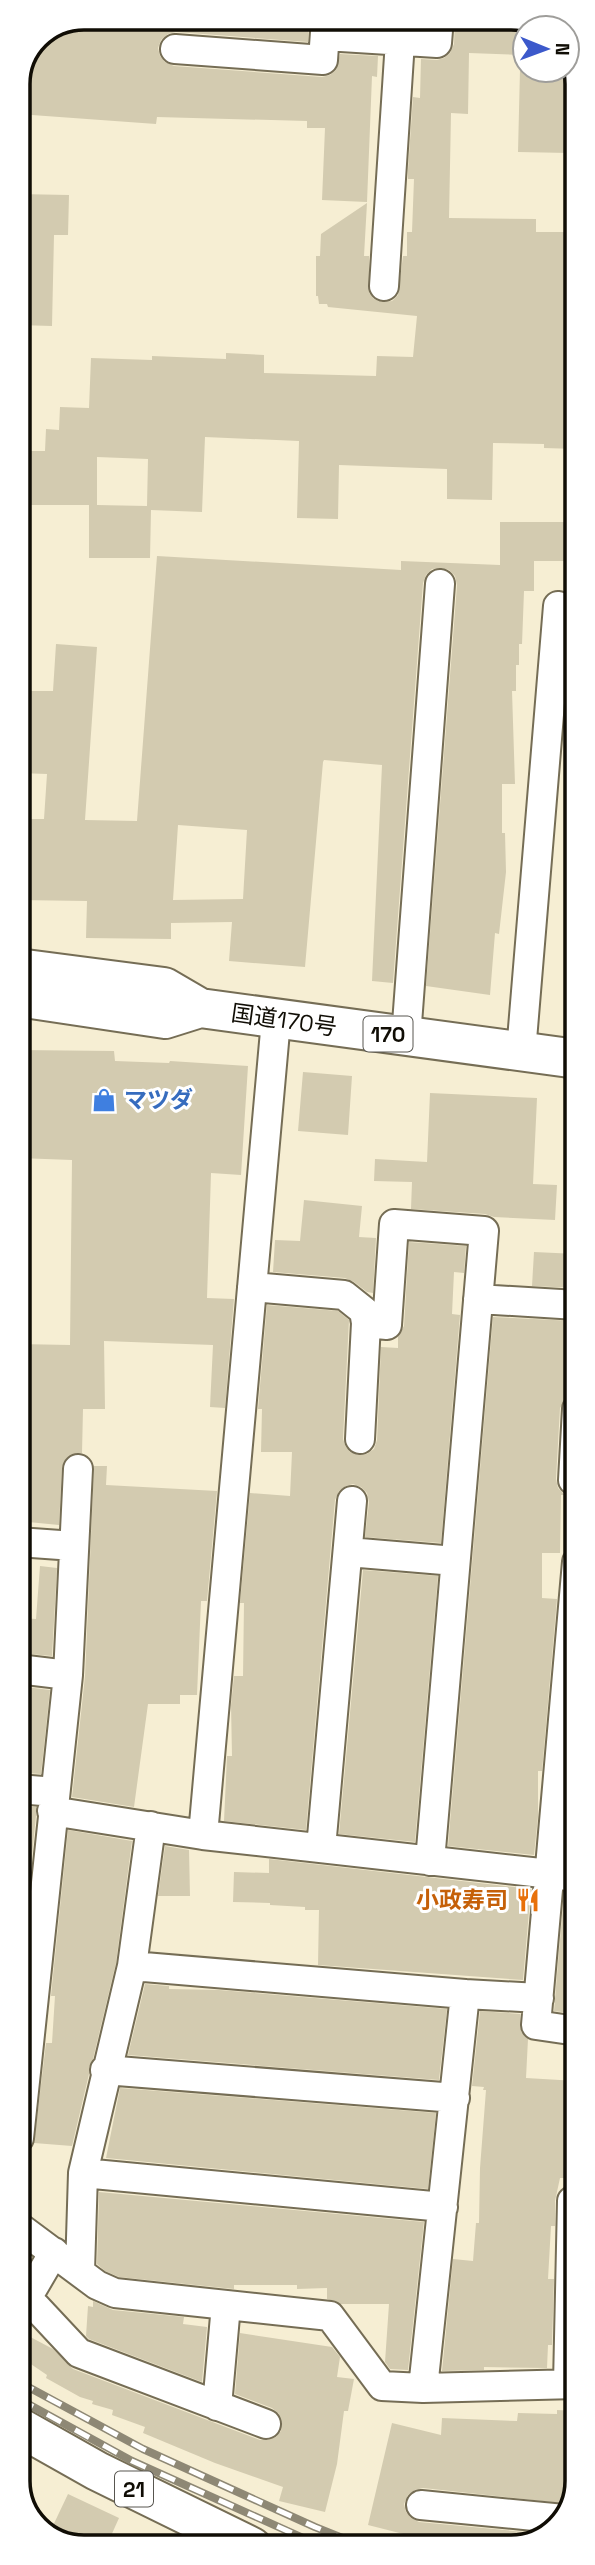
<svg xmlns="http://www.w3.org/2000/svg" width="595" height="2565" viewBox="0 0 595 2565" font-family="'Space Grotesk','Noto Sans JP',sans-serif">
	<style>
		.building { fill: #d3cbb0; fill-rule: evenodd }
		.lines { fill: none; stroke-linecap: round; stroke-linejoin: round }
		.minor-casing { stroke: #756d55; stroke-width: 32 }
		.primary-casing { stroke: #756d55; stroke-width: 42 }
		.trunk-casing { stroke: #756d55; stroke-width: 42 }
		.minor { stroke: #fff; stroke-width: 28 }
		.primary { stroke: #fff; stroke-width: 38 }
		.trunk { stroke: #fff; stroke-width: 38 }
		.rail-casing { stroke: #8e8875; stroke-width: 8 }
		.rail { stroke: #fff; stroke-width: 5; stroke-dasharray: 16; stroke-linecap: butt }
		.labels { text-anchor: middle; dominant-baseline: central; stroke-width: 6; stroke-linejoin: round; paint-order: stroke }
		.shield { fill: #fff; stroke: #585650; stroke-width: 2 }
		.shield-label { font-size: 21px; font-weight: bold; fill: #100d05 }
		.street-label { font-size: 23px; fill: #100d05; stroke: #fff }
		.shop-label { font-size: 23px; font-weight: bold; fill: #366cbe; stroke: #fff; text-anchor: start }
		.food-label { font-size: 23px; font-weight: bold; fill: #c56008; stroke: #fff; text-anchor: end }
		.rim { fill: none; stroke: #100d05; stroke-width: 3.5 }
	</style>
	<rect width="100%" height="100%" fill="#f6eed3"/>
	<path class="building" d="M83,18h226l-1,24 -132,-10 -8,2 -7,6 -3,8 2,8 5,6 9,4 148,11 8,-2 6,-5 4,-16 38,2 -1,21 -5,-1 -5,126 -45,-2 3,-72h-18v-7l-150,-4 -1,7 -138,-10v-31l19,-47z
		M455,18h65l5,2v35l-56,-2 -1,61 -17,-1 -2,105 87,1v13h40v217l-32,-1v-4l-51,-1 -1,57 -45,-1v-30l-108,-4 -1,54 -41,-1 2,-77 -94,-4 -3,75 -51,-2 -1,48h-61v-53h-71v-54h27l1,-22 13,1 1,-23 29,1 2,-50 61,2v-4l74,3v-6l38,2v18l112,3 1,-20 36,1 4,-41 -89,-9 -1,-3h-8l-1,-8h-2v-40h4l1,-22 46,-31 -3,53h5v37l5,6 8,3 10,-1 6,-6 5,-39h4v-24h5l2,-53h-6v-9l5,-73 7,1 1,-39 16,1 7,-2 6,-5 4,-9zM97,457l51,2 -1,47 -50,-1z
		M520,70h51l-2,83 -51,-1z
		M18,194l51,1 -1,40h-14l-2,91 -34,-1z
		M500,522h77v39h-43v30h-10l-2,53h-3v21h-3v26h-4l3,93h-13v49h3l1,39 -7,62 -4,-1 -5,62 -64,-9 31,-401 -2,-9 -6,-6 -7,-2 -10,1 -6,6 -3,8 -30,400 -21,-2 10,-216 -58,-5 -1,2 -18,205 -76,-6 3,-39 -61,1v16l-85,-1 1,-37 -69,-1v-81h26l3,-45 -29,-1v-82h35l3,-47 41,3 -12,173 52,1 20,-265 244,14v-9l99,4zM178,825l69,5 -4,69 -70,1z
		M18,1050l96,1 1,10 54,2 1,-2 78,5 -7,109 -30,-2 -4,125 27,1 -9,109 -15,-1 3,-62 -109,-4 1,68h-22l-1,44 -12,2 -6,6 -2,7 -3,57 -41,-4v-177l52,1 2,-185 -54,-2z
		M303,1072l49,4 -4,59 -50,-4z
		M430,1093l107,5 -4,86 24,1 -2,35 -61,-3 -9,-3 -74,-5 1,-27 -38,-1 1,-22 52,3z
		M304,1200l58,6 -3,31 17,1 -3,55 -6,-1 -13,-10 -9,-4 -72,-6 2,-32 25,1z
		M409,1242l57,4 -2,27 -10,-1 -2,42 8,1 -19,228 -76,-6 4,-35 -2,-9 -6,-6 -8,-3 -7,2 -7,5 -4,9 -29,330 -82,-9 3,-65h5l-1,-51 3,-29h9l1,-73h-4l10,-110 40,3 2,-44h-31l1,-43h-4l9,-104 71,6 11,9 -6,119 3,8 4,5 8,3 9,-1 7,-5 3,-9 4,-93 17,1v-12l6,-10z
		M534,1252l43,2v34l-45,-2z
		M493,1317l81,4 -7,76 -7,11 -4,71 2,9 7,7h-4l-1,58h-18v45l15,1 -15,172h-4v46l-4,38 -86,-9z
		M94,1466h13l-1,19 111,6 -10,110h-6l-4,94h-17v9h-32l-14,103 -62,-10 13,-121z
		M40,1566l17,2 -5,88 -33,-3 1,-35 16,1z
		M363,1570l75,6 -23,266 -76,-8z
		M18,1686l32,4 -9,84 -15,-1 1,-48h-5v-5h-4z
		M18,1807h18v9l-17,167z
		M68,1830l64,11 -16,122 -23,96 -4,9v6l-17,72 -38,-3 12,-100h6l3,-47h-4l1,-11z
		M569,1841h8v19l-10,-1z
		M165,1846l24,4 1,46h-32z
		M269,1859l262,30 -8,91 -205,-15 1,-55h-14v-3l-35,-2v-2l-37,-1 1,-30 35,1z
		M564,1892l13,1v121l-23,-3z
		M145,1984l24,2v3l50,1 228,19 -8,71 -311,-25z
		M480,2011l40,3 1,17 7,8 -2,39 51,3v97h-17l-5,23v25h-4l-3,53h6l-2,66h-4l-1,23 -63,-1v3l-42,1 11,-112 20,2 3,-38h3l1,-55 6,-78h-3l1,-3 -12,-1z
		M120,2088l316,25 -8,76 -322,-31z
		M99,2192l325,30 -16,148 -18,-1 -5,-7 4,-58h-48l-14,-5v-11l-30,1v-4h-63v4l-115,-12 -14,-6 -8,-7z
		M93,2301l20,9 71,7 -1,7 24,3 -5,55 -113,-43 -3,-3 2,-30 5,1z
		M19,2331l34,18 20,20 187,71h8l8,-3 5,-6 1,-9 -3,-8 -7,-6 -37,-14 5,-61 92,14 8,10 -3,20 17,2 -6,32h-4l-7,53 -12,48 -46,-11 4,-14 -68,-24 -72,-30 2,-6 -33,-12 1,-5 -21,-6 1,-3 -13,-4 -34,-19 1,-3 -28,-19z
		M557,2410l20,1 1,71 -9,22 -146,-16 -8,2 -7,5 -4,9 2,8 5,6 8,4 127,12 -22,12h-90l-11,-1v-6l-55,-14 24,-102 49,12 1,-17 75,3 1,-8 39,1z
		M68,2494l51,24 -13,29h-31l-26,-13z"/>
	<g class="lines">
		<g class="minor-casing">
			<path id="minor" d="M325,36l112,7 2,-25
				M175,49l148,11 3,-42
				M384,286l16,-245
				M406,1037l34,-453
				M521,1052l37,-446
				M252,1287l92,8 20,16 2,12 -6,116
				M478,1299l99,6
				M366,1323l21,2 7,-101 90,7 -54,630
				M577,1409l-4,71 4,3
				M18,1542l56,4
				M348,1552l107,9
				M577,1562l-41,463 41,6
				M18,1669l50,6
				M18,1789l37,3
				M52,1811l151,24 374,42
				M203,1835l73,-815
				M321,1848l31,-347
				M132,1966l333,28 74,4
				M105,2070l350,28
				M19,2138l49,-463 10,-206
				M83,2173l360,34
				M19,2227l78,58 18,8 215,23 52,70 41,2 154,-4
				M80,2271l3,-98 49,-207 19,-140
				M19,2295l17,12 43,46 187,71
				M26,2300l28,-48
				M568,2384l4,-183h5
				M423,2388l42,-394
				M217,2406l9,-101
				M421,2505l143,14"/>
		</g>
		<g class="primary-casing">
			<path id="primary" d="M19,2427l78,44 155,76"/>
		</g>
		<g class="trunk-casing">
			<path id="trunk" d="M18,968l146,19 36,21 377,51
				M18,997l147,22 35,-11"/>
		</g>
		<use href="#minor" class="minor"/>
		<use href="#primary" class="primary"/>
		<use href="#trunk" class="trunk"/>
		<g class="rail-casing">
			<path id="rail" d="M19,2382l124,67 172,78 50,20
				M19,2399l113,62 191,86"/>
		</g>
		<use href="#rail" class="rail"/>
	</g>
	<defs>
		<g id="shop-bare" transform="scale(1.89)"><path d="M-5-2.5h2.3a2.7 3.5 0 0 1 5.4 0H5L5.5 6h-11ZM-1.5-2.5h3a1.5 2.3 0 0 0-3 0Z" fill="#3f7fe0" stroke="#fff" stroke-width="2.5" paint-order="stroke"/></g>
		<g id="restaurant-bare" transform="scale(1.89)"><path d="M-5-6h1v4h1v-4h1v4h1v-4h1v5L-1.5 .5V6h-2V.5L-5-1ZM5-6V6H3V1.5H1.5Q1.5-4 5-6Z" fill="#e8710a" stroke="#fff" stroke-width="2.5" paint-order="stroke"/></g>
	</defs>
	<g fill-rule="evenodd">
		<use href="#shop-bare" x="104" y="1100"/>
		<use href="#restaurant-bare" x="528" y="1900"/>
	</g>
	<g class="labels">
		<g class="shield">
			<rect x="363.5" y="1016.5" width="49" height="35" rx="5"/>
			<rect x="115" y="2471.5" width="38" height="35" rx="5"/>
		</g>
		<g class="shield-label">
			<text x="388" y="1034">170</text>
			<text x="134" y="2489">21</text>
		</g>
		<g class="street-label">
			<text transform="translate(284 1020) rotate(8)">国道170号</text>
		</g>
		<g class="shop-label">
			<text x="124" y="1100">マツダ</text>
		</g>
		<g class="food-label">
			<text x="508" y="1900">小政寿司</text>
		</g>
	</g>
	<path d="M0 0H595V2565H0ZM84 30H511A54 54 0 0 1 565 84V2481A54 54 0 0 1 511 2535H84A54 54 0 0 1 30 2481V84A54 54 0 0 1 84 30Z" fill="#fff" fill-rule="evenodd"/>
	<path class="rim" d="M84 30H511A54 54 0 0 1 565 84V2481A54 54 0 0 1 511 2535H84A54 54 0 0 1 30 2481V84A54 54 0 0 1 84 30Z"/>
	<g transform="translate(546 49) rotate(91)"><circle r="33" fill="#ffffff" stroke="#9f9e9b" stroke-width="2"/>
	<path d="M0-5L12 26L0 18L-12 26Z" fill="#3c59cb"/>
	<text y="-10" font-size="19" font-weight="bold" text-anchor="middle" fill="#100d05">N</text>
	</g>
</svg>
